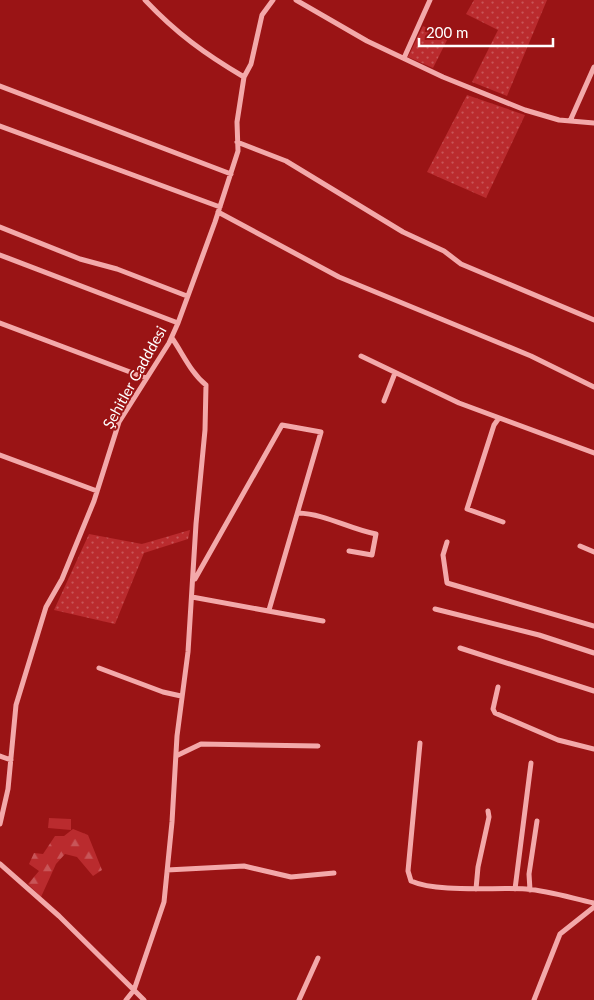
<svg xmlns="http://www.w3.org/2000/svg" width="594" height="1000" viewBox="0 0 594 1000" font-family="Lato,sans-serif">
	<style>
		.grass { fill: url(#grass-dots) }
		.forest { fill: url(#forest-firs) }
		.park { fill: #ba2b2e }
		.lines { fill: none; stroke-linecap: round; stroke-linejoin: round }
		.minor { stroke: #f3a9aa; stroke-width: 5 }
		.labels { text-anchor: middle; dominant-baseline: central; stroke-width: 4; stroke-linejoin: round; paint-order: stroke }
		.street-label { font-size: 15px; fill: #fff; stroke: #9a1415 }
	</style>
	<defs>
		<pattern id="grass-dots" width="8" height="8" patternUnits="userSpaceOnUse" patternTransform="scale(1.25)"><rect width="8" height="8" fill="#ba2b2e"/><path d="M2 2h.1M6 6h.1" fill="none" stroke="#c85558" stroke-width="1.8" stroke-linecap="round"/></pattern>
		<pattern id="forest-firs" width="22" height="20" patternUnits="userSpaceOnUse" patternTransform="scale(1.25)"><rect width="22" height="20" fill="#ba2b2e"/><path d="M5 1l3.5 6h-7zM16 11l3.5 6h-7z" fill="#c85558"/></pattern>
	</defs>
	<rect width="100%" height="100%" fill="#9a1415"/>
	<path class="grass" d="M474,0h73l-40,96 -35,-14 26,-52 -32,-16z
		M423,26l25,12 -15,30 -25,-11z
		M467,95l58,20 -39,83 -59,-26z
		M190,530l-2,9 -44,14 -29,71 -61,-14 35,-76 53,10z"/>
	<path class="forest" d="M73,829l15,6 14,35 -9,6 -16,-19 -12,-3 -9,10 -15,33 -13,-13 11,-13 -10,-7 5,-11 9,1 12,-18h9z"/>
	<path class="park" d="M49,818l22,1v11l-23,-2z"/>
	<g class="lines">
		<path class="minor" d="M145,0c31,33 60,54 99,77
			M296,0l71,41 76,36 82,33 34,10 35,3
			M404,58l26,-58
			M0,86l231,88
			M570,121l24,-54
			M0,126l220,81
			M237,142l49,19 117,71 41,19 17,13 133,56
			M218,212l121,65 192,79 63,31
			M0,227l80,32 37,10 70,27
			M0,255l178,68
			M0,323l146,55
			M361,356l98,47 135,50
			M384,401l11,-28
			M499,418l-5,7 -27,84 36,13
			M0,455l97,36
			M298,513c28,1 51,16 78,21l-4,21 -23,-4
			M447,542l-4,13 4,28 147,43
			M580,546l14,6
			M195,579l87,-154 39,7 -52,178
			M192,597l131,24
			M435,609l104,26 55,18
			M460,648l134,43
			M99,668l64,24 18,4
			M498,687l-5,22 2,4 63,27 36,9
			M420,743l-12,128 3,10c27,12 84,6 115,8 24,2 45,9 68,14
			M0,756l11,4
			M176,756l25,-12 117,2
			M0,824l8,-35 8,-84 30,-98 16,-28 32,-78 25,-79 50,-79 9,-20 37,-101 23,-71 -1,-29 7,-45 7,-13 11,-49 11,-15
			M0,864l59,52 85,84
			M167,870l77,-4 47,11 43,-4
			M476,889l2,-22 11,-50 -1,-6
			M515,889l16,-126
			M530,890l-1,-16 8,-53
			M126,1000l8,-10 30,-88 8,-80 5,-86 11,-84 8,-128 9,-94 1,-45c-15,-12 -23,-31 -34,-47
			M299,1000l19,-42
			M534,1000l26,-66 34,-27"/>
	</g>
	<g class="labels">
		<g class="street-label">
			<text transform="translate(134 377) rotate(-61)">Şehitler Cadddesi</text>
		</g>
	</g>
	<path d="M419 38v8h134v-8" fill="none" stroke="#ffffff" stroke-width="2.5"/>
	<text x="426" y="38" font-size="15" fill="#ffffff" stroke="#9a1415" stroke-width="4" paint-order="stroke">200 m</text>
</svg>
